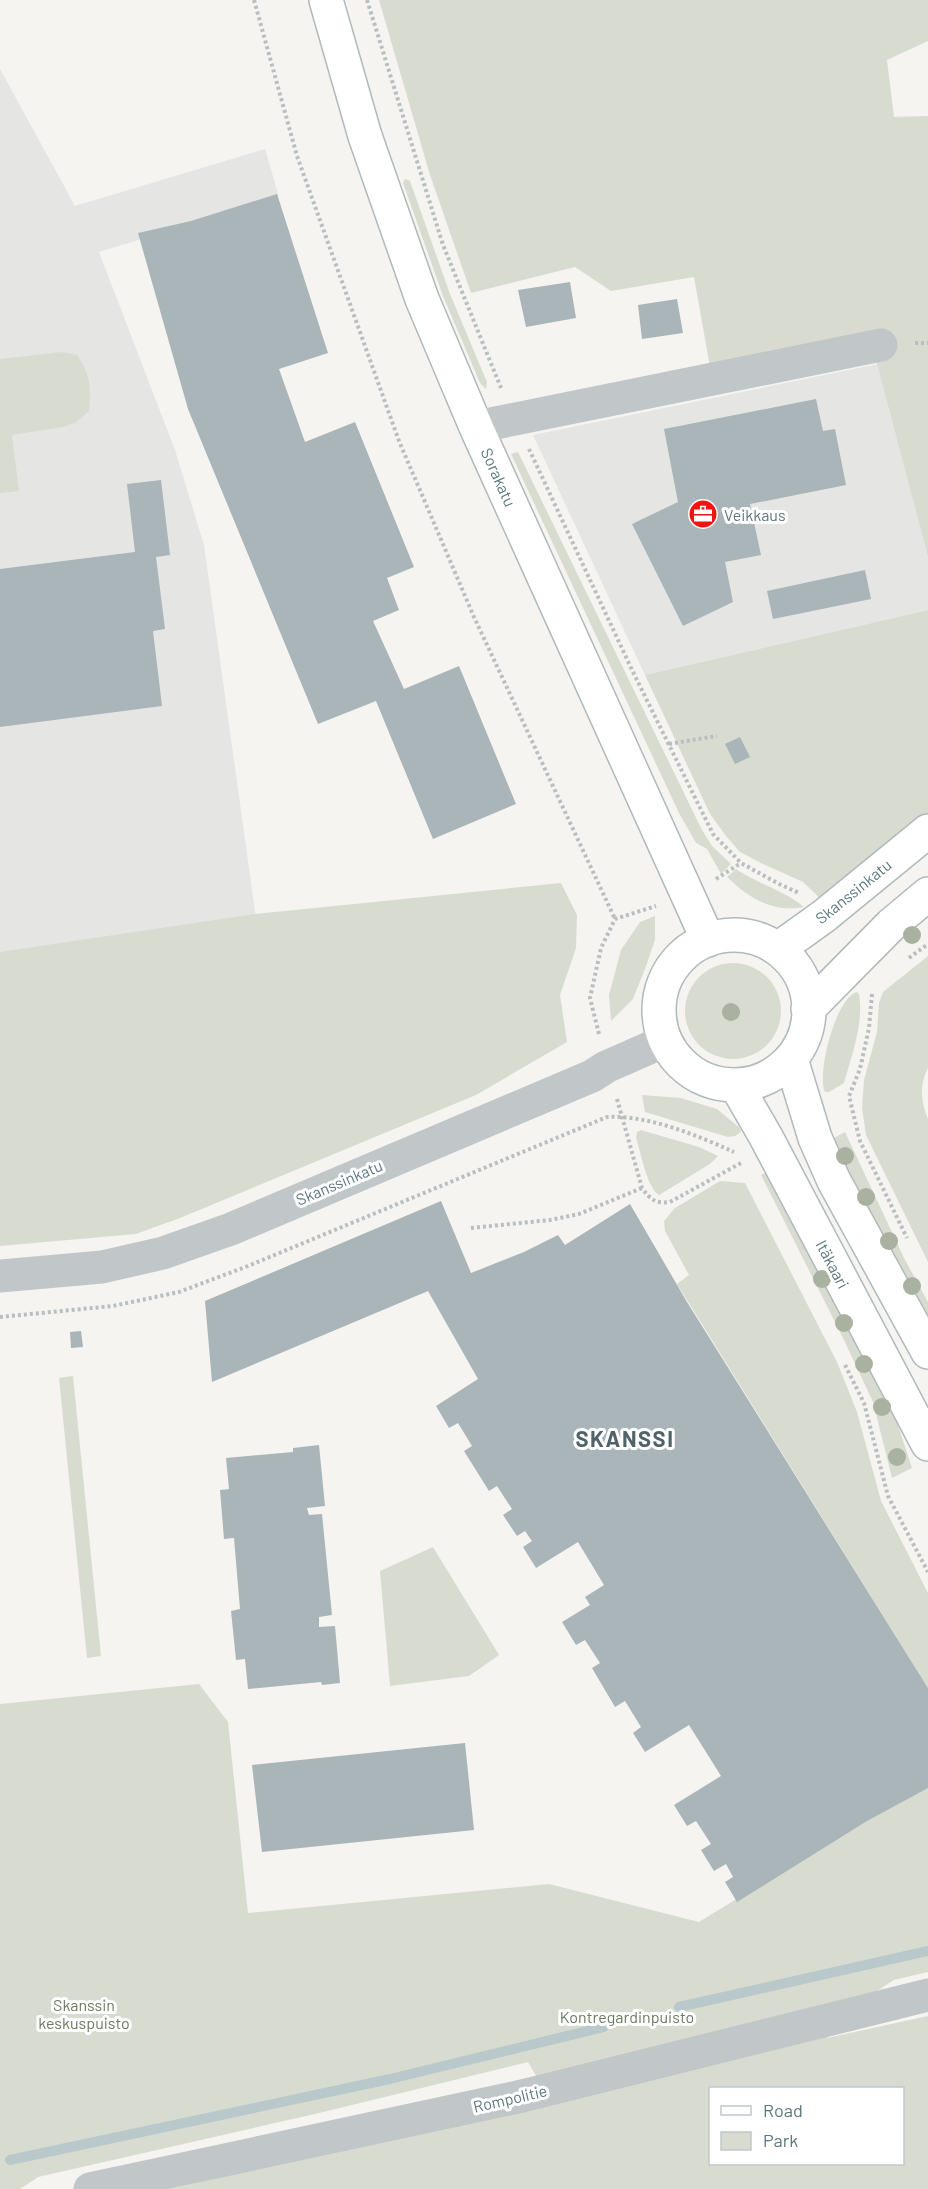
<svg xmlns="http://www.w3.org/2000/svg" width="928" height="2189" viewBox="0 0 928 2189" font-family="Barlow,sans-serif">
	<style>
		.built { fill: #e5e5e3 }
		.green { fill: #d8dcd0; fill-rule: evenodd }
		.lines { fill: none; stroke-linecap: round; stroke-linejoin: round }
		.stream { stroke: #b9c9cb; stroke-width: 10 }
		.building { fill: #a9b5b8 }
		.secondary-casing { stroke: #b0b9bc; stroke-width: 36 }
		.path { stroke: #babebf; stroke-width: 4; stroke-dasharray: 3 3; stroke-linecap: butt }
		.street { stroke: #c1c7c9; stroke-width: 33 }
		.secondary { stroke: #fff; stroke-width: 33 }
		.tree { fill: #a9b1a1 }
		.labels { text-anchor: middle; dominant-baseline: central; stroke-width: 6; stroke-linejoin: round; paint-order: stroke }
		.street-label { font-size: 16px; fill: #5c777e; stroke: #fff }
		.poi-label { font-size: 16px; fill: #5c777e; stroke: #fff; text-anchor: start }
		.park-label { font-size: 16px; fill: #6b7a60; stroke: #fff }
		.district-label { font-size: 22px; font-weight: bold; letter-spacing: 1.5px; fill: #4f6368; stroke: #fff }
	</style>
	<rect width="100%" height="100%" fill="#f5f4f0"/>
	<path class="built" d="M0,69l75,137 190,-57 14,48 -180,55 76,198 29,95 55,395 -259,36z
		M878,364l50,193v53l-283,65 -112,-240z"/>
	<path class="green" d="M379,0h549v41l-41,19 7,57 34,-1v441l-59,-224 -159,34 -16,-90 -83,14 -36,-24 -104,26 -41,-118z
		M405,179l5,2 40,113 37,88 -1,7 -6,-6 -37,-87 -40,-113z
		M61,352l16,3c14,20 14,32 12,56l-14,12 -12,4 -51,8 7,56 -19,2v-134z
		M518,452l184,378 10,16 19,18 -10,10 -14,-25 -11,-6 -17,-30 -168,-359z
		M928,610v209l-105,82 -20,-19 -42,-19 -21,-11 -14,-16 -16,-22 -65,-139z
		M736,869c22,15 47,21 68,38 -32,6 -55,-9 -77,-30z
		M561,883l16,32 -1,33 -16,47 7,47 -91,53 -296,123 -44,16 -136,12v-294l255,-38z
		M655,916v24l-10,29 -12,30 -22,22 -2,-26 12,-45 19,-28z
		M928,956v112c-9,17 -7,34 0,51v143l-62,-127 -4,-27 2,-28 13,-48 2,-29 4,-11z
		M685 1011a48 48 0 1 1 96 0a48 48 0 1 1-96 0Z
		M857,992l2,2c5,28 -7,61 -15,89l-15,9h-4c-9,-18 11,-95 32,-100z
		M642,1095l39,3 36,11 23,19 1,4 -6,4 -7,1 -83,-25z
		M641,1130l58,17 19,9 -8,8 -51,31c-12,-7 -18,-42 -23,-57l1,-6z
		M845,1132l59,126 24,44v28l-100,-189z
		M773,1169l115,226 24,73 -20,10 -19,-76 -30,-64 -82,-163z
		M720,1181l25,2 92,179 20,50 24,89 47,92v95l-251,-404 12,-9 -24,-44 -1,-10 11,-13z
		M73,1376l28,280 -14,2 -28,-280z
		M433,1547l66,108 -30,21 -79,10 -10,-115z
		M199,1684l29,38 20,191 301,-29 150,38 229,-141v191l-34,8 -36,23 -31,35 101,-22v173h-758l381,-87 -23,-40 -213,52 -277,63 -18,12h-20v-485zM710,2088h192v76h-192z"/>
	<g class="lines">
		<path class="stream" d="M679,2007l249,-56
			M10,2160l380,-81 214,-52"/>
	</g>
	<path class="building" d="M277,194l51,159 -49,16 26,73 50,-20 59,145 -27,11 12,32 -26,11 31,68 55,-23 57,138 -83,35 -57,-138 -58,23 -130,-315 -50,-176 53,-12z
		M570,282l6,36 -50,9 -8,-37z
		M677,299l6,34 -41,6 -4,-34z
		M816,399l7,32 12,-2 11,56 -96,19 11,51 -36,7 8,40 -50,24 -51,-102 46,-22 -14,-73z
		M161,480l9,75 -14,2 9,72 -12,2 9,75 -162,21v-158l135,-17 -8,-68z
		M865,570l6,29 -98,20 -6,-28z
		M740,737l10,20 -15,7 -10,-20z
		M441,1201l30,72 53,-21 34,-17 7,10 65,-41 57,98 241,386v100l-61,33 -130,81 -12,-20 8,-5 -7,-13 -12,7 -13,-21 10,-6 -15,-23 -9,5 -13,-21 47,-29 -32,-51 -44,27 -12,-19 8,-6 -16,-26 -10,6 -23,-39 8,-5 -15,-23 -9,5 -14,-23 28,-17 -5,-8 19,-12 -26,-43 -42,26 -13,-21 9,-6 -7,-10 -8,5 -14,-21 9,-6 -15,-23 -8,5 -25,-40 8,-5 -14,-23 -9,5 -13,-22 42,-27 -50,-88 -216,91 -7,-81z
		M81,1331l2,16 -12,1 -1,-16z
		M319,1445l6,61 -18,2 2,7 13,-1 10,101 -13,2v10l16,-1 5,57 -18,2 -1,-3 -73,7 -3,-30 -9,1 -5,-49 9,-2 -6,-71 -10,1 -4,-49 9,-1 -3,-31 67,-6v-4z
		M465,1743l9,87 -212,22 -10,-87z"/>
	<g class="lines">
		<g class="secondary-casing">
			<path id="secondary" d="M326,0l39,136 57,163 54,128 232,513
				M659 1010a75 75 0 1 1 150 0a75 75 0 1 1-150 0Z
				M778,949l46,-33 104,-85
				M808,1009l83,-84 37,-31
				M791,1059l24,79 19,43 94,171
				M736,1085l30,52 162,307"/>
		</g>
		<path class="path" d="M254,0l43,156 102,285 75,176 141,302
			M367,0l76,245 58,143
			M915,343h13
			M529,449l104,223 80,162 28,29 38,21 20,9
			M669,744l48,-8
			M716,879l25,-16
			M909,958l19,-14
			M872,994l-3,34 -9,41 -11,27 11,45 47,97
			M599,1034l-9,-36 11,-50 14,-29 41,-13
			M617,1099l25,89c8,11 13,16 28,14l71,-39
			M471,1228l79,-8 29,-6 63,-26
			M0,1317l113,-11 66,-14 69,-26 359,-149c42,-2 89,18 127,35
			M845,1365l19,38 24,93 40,76"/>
		<path class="street" d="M476,427l405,-82
			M0,1276l102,-9 61,-14 68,-24 361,-153 14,-9 59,-26
			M90,2189l432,-93 406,-101"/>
		<use href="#secondary" class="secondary"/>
	</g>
	<g class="tree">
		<circle cx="912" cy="935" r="9"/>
		<circle cx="731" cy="1012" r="9"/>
		<circle cx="845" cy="1156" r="9"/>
		<circle cx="866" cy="1197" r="9"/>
		<circle cx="889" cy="1241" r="9"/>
		<circle cx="822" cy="1279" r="9"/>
		<circle cx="912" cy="1286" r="9"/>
		<circle cx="844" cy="1323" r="9"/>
		<circle cx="864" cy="1364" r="9"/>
		<circle cx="882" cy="1407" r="9"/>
		<circle cx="897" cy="1457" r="9"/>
	</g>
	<defs>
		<g id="office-disc" transform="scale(1.5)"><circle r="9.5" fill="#f21412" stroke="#fff"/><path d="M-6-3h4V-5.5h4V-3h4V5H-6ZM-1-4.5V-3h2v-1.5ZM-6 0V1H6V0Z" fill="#fff"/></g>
	</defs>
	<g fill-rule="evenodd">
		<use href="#office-disc" x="703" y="514"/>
	</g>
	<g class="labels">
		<g class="street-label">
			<text transform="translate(499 477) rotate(66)">Sorakatu</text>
			<text transform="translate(853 891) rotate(-39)">Skanssinkatu</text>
			<text transform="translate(339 1182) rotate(-23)">Skanssinkatu</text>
			<text transform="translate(833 1264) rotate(62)">Itäkaari</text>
			<text transform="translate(510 2098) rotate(-13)">Rompolitie</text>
		</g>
		<g class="poi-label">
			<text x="724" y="514">Veikkaus</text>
		</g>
		<g class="park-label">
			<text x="84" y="2004">Skanssin<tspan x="84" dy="18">keskuspuisto</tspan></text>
			<text x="627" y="2016">Kontregardinpuisto</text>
		</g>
		<g class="district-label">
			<text x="625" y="1438">SKANSSI</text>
		</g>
	</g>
	<rect x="709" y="2087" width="195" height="78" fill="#ffffff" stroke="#bec9cb" stroke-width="1.5"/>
	<rect x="721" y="2106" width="30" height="9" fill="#ffffff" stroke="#bec9cb" stroke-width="1.5"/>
	<text x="763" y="2117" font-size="18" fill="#5c777e">Road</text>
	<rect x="721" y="2132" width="30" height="18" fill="#d8dcd0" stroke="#bec9cb" stroke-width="1.5"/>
	<text x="763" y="2147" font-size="18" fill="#5c777e">Park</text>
</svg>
